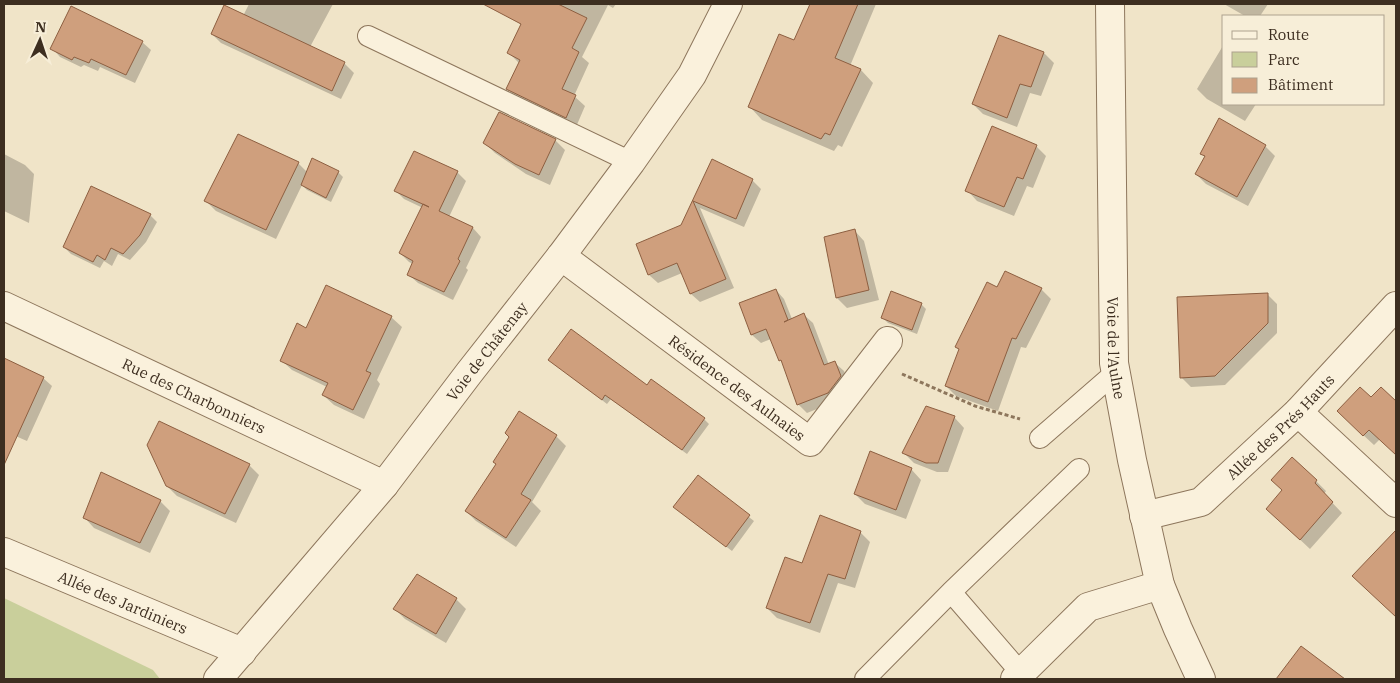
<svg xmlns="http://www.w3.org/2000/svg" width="1400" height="683" viewBox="0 0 1400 683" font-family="'IBM Plex Serif',serif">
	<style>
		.green { fill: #c9cf9b }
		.shadow { fill: #0003 }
		.building { fill: #cf9f7d; stroke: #8d5f41 }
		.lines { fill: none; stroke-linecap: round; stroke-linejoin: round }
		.service-casing { stroke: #8d765c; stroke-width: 22 }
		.minor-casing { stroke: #8d765c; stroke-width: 30 }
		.tertiary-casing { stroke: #8d765c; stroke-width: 30 }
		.path { stroke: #8d765c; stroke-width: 3; stroke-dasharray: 4 2.5; stroke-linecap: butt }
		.service { stroke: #faf1dc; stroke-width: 20 }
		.minor { stroke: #faf1dc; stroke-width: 28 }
		.tertiary { stroke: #faf1dc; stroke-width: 28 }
		.labels { text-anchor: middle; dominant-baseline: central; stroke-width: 4; stroke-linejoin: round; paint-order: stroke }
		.street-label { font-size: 15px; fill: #3d2e20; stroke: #f7eed8 }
	</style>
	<rect width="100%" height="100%" fill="#f0e4c8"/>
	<path class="green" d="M4,598l149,72 7,9h-156z"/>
	<path class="shadow" d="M249,4h84l-23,43 34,16 10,10 -13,26 -120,-56 -9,-9 31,-18z
		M525,4h91l-3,4 -5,-3 -26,52 7,6 -15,33 11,10 -9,21 -59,-28 -10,-10 13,-25 -11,-11 13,-27 -6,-6z
		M811,4h65l-26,62 11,4 12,13 -31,64 -4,-2 -4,6 -72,-31 -12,-13 44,-65z
		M1224,4h44l-8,12h-15z
		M142,42l9,8 -16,33 -35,-16 -2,4 -14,-6 -3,2 -21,-10 -8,-9z
		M1224,44v60h32l-11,17 -38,-22 -10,-10z
		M1044,53l10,10 -13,33 -11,-3 -13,34 -34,-13 -10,-10z
		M1219,120l46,26 10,10 -27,50 -42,-22 -10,-10 9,-17 -4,-4z
		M555,140l10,10 -15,35 -24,-11 -31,-21 -10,-10z
		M1036,146l10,10 -13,32 -6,-2 -13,30 -37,-15 -10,-11z
		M4,154l21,11 9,9 -5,49 -25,-12z
		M713,161l39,19 9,9 -17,38 -44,-19 34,80 -34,14 -9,-8 -9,-21 -24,10 -9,-8 33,-49z
		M298,163l9,9h31l5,5 -12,25 -24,-12 -5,-5 -26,54 -60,-28 -10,-10z
		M457,172l9,9 -17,36 24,11 8,9 -15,31 2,2 -15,30 -35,-17 -9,-8 4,-11 -4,-2 -9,-9 23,-45 -19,-9 -8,-8z
		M91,188l59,27 7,7 -11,20 -16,18 -12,-6 -6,12 -8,-5 -4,7 -29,-14 -7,-7z
		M854,230l10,11 15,59 -32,8 -10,-10 -11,-60z
		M997,289h44l10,10 -25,49 -5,-1 -23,64 -42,-15 -10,-10 14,-36 -4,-3z
		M776,290l8,9 8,20 12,-4 9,8 16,42 6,-2 9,8 5,14 -12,16 -30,12 -9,-9 -15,-41 -3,-3 -9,-21 -10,4 -9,-8 -11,-31z
		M1267,294l10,10v29l-52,52 -34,2 -10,-10z
		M921,304l5,5 -9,25 -29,-11 -5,-5z
		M391,317l11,10 -25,53 3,4 -16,35 -30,-14 -11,-10 4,-8 -35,-17 -11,-10 26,-31z
		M555,364l92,22 57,33 5,5 -22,30 -76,-55 -4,5z
		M19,367l24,11 9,8 -25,55 -23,-10v-32z
		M1381,389l15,14v51l-16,-15 -6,6 -26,-24z
		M954,417l10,11 -16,44h-11l-23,-9 -10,-10z
		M556,436l10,10 -34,56 9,9 -25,36 -40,-26 -10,-10z
		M249,465l10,10 -23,48 -59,-27 -10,-10z
		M911,469l10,11 -15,39 -41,-15 -10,-10z
		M698,477l56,44 -22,30 -58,-44z
		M1316,481l10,10 -2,3 18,19 -32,36 -32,-30z
		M160,501l10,10 -20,42 -56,-25 -10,-11z
		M860,532l10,10 -15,46 -17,-5 -18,50 -43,-15 -10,-10 35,-44z
		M1387,541l9,9v66l-32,-30z
		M456,599l10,10 -20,34 -41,-24 -10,-10z
		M1301,648l32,23 8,8h-64z"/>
	<path class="building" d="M483,4h75l29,14 -15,30 7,4 -17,37 14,6 -10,23 -60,-29 14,-29 -13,-7 14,-29z
		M810,4h48l-23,54 26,11 -31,66 -5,-2 -4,6 -73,-32 31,-73 15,6z
		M224,5l121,57 -13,29 -121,-57z
		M71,6l72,35 -17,34 -35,-16 -2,4 -15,-6 -2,3 -22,-11z
		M999,35l45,17 -13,35 -11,-3 -13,34 -35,-14z
		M499,112l57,27 -17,36 -24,-11 -32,-21z
		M1219,118l47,27 -29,52 -42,-23 10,-18 -5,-2z
		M992,126l45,19 -14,34 -6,-2 -13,30 -39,-16z
		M238,134l61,28 -33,68 -62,-29z
		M414,151l44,20 -19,40 34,16 -15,32 2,2 -16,31 -37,-17 6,-14 -14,-8 24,-49 6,3 -35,-16z
		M312,158l27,13 -13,27 -25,-13z
		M712,159l41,20 -17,40 -43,-18 33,78 -36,15 -13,-31 -29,12 -12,-31 45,-19z
		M91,186l60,28 -11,21 -17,19 -12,-6 -6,12 -8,-5 -4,7 -30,-15z
		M855,229l14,61 -33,8 -12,-61z
		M1005,271l37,17 -26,51 -4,-1 -24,64 -43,-16 14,-37 -4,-2 32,-65 10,5z
		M326,285l66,31 -26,55 5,2 -18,37 -31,-15 6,-12 -48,-22 17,-38 9,5z
		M776,289l12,31 -4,2 20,-9 20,52 11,-4 6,15 -13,17 -31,12 -16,-45 -2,1 -13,-32 -15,6 -12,-32z
		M891,291l31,12 -10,27 -31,-12z
		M1268,293v30l-53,53 -35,2 -3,-81z
		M571,329l76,56 4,-6 54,39 -23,32 -77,-55 -3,5 -54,-40z
		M4,358l40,19 -40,88z
		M1360,387l11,10 10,-10 15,14v54l-27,-25 -6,6 -26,-25z
		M926,406l29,10 -17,47h-12l-24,-10z
		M519,411l38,24 -36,59 10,6 -25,38 -41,-27 31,-47 -3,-2 16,-25 -4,-4z
		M159,421l91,43 -25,50 -59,-28 -19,-41z
		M870,451l42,17 -16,42 -42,-16z
		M1292,457l25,23 -2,3 18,19 -33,38 -34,-31 16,-19 -11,-10z
		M101,472l60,28 -21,43 -57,-25z
		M698,475l52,40 -24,32 -53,-40z
		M820,515l41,16 -16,48 -17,-5 -18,49 -44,-15 19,-51 17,6z
		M1396,530v87l-44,-41z
		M417,574l40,24 -21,36 -43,-25z
		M1301,646l44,33h-69z"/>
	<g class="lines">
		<g class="service-casing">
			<path id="service" d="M368,36l263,126
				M1040,438l76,-66
				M951,592l70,81
				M865,679l86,-87 128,-123"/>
		</g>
		<g class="minor-casing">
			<g id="minor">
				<path id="s1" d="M1110,4l4,359 18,97 28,125 18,44 23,50"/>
				<path id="s2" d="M561,256l249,186 78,-101"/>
				<path id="s3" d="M4,306l380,179"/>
				<path d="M1298,412l98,91"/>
				<path id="s4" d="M1144,516l57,-14 97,-90 98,-106"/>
				<path id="s5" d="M4,552l238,100"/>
				<path d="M1015,679l73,-72 72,-22"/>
			</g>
		</g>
		<g class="tertiary-casing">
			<g id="tertiary">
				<path id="s6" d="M218,679l166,-194 85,-112 92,-117 70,-94 61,-87 36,-71"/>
			</g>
		</g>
		<path class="path" d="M902,374l73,32 45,13"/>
		<use href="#service" class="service"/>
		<use href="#minor" class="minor"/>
		<use href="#tertiary" class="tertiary"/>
	</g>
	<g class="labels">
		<g class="street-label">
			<text stroke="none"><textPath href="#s1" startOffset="344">Voie de l'Aulne</textPath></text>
			<text stroke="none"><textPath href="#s6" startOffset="424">Voie de Châtenay</textPath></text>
			<text stroke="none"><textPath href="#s2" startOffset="220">Résidence des Aulnaies</textPath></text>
			<text stroke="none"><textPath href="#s3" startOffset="210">Rue des Charbonniers</textPath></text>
			<text stroke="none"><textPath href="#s4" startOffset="168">Allée des Prés Hauts</textPath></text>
			<text stroke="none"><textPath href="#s5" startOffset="129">Allée des Jardiniers</textPath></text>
		</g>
	</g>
	<rect width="1400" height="683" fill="none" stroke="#3d2e20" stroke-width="10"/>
	<rect x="1222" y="15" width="162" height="90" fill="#f7eed8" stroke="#ada18e"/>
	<rect x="1232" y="31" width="25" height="8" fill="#faf1dc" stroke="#ada18e"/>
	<text x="1268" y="40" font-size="15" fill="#3d2e20">Route</text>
	<rect x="1232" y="52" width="25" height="15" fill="#c9cf9b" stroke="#ada18e"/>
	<text x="1268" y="65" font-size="15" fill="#3d2e20">Parc</text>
	<rect x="1232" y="78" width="25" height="15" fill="#cf9f7d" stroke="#ada18e"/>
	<text x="1268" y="90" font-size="15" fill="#3d2e20">Bâtiment</text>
	<g transform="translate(40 40) rotate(3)" stroke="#f7eed8" stroke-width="4" paint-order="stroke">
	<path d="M0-4L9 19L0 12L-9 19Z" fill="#3d2e20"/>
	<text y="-8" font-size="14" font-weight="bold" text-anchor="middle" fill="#3d2e20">N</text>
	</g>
</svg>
